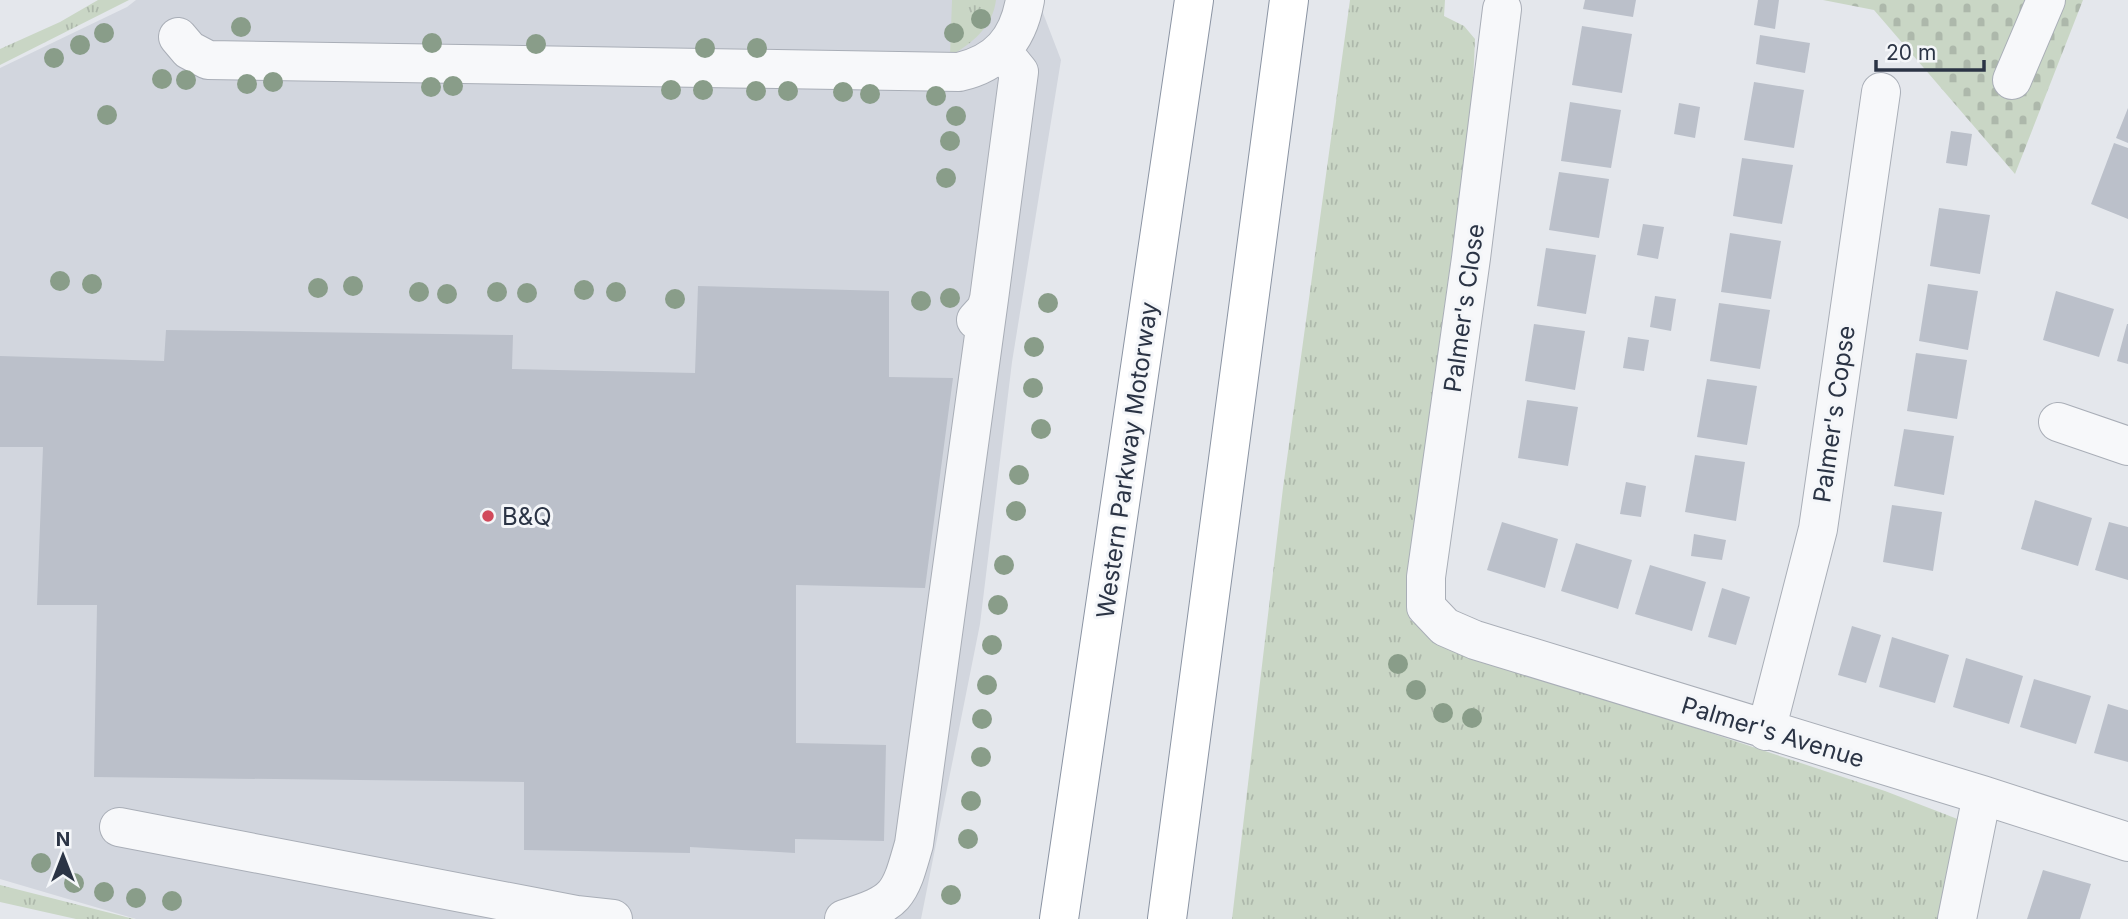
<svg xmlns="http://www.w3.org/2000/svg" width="2128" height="919" viewBox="0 0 2128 919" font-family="Inter,sans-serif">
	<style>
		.built { fill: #d2d6de }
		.grass { fill: url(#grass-tufts) }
		.cemetery { fill: url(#cemetery-stones) }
		.building { fill: #bbc0ca }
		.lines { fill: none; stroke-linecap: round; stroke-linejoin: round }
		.minor-casing { stroke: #a9aeb7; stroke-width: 40 }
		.highway-casing { stroke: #8b94a3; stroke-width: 40 }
		.minor { stroke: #f7f8fa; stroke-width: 38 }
		.highway { stroke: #fff; stroke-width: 38 }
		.tree { fill: #899d89 }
		.poi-dot { fill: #d1495b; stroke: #f4f6f9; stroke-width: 2.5 }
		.labels { text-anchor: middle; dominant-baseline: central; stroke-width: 6; stroke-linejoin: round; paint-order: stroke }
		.street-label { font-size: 24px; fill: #2b3445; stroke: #f4f6f9 }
		.poi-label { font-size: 24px; fill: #2b3445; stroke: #f4f6f9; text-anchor: start }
	</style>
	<defs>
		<pattern id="grass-tufts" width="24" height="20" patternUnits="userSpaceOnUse" patternTransform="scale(1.75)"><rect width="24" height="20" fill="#c9d6c5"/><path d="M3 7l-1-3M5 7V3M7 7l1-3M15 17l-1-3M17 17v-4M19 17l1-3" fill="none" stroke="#adb8ab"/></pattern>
		<pattern id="cemetery-stones" width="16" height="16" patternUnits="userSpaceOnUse" patternTransform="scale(1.75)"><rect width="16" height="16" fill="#c9d6c5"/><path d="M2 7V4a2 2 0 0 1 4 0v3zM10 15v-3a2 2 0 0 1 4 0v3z" fill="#adb8ab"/></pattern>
	</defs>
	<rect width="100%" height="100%" fill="#e4e7ec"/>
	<path class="built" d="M136,0h902l23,60 -49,302 -32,262 -59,295h-785l-136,-40v-811l127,-61z"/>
	<path class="grass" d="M98,0h31l-129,65v-16l60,-27z
		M952,0h44c-3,26 -24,44 -46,56z
		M1350,0h95l-1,16 20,10 11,13 -3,68 -65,470 3,43 45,28 430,143 75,29 -19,99h-709l51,-431z
		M0,885l134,34h-58l-76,-17z"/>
	<path class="cemetery" d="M1823,0h260l-68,174 -141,-164z"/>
	<path class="building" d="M1585,0h51l-3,17 -50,-8z
		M1758,0h21l-4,29 -21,-4z
		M1582,26l50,8 -10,59 -50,-8z
		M1760,35l50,8 -5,30 -49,-9z
		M1754,82l50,8 -10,58 -50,-8z
		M1570,102l51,8 -10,58 -50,-7z
		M1679,103l21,4 -5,31 -21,-4z
		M2128,108v35l-12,-5z
		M1951,131l21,3 -5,32 -21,-3z
		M2114,143l14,5v71l-37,-15z
		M1742,158l51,7 -11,59 -49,-8z
		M1559,172l50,7 -10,59 -50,-8z
		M1939,208l51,7 -10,59 -50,-8z
		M1643,224l21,3 -6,32 -21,-4z
		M1730,233l51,8 -10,58 -50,-7z
		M1546,248l50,7 -10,59 -49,-8z
		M1928,284l50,7 -10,59 -49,-9z
		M698,286l191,5v86l64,1 -28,210 -129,-3v158l90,2 -2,96 -89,-2v14l-105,-6v6l-166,-3v-68l-430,-5 3,-172h-60l6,-158h-43v-91l164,5 2,-31 347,5 -1,34 183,4z
		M2056,291l58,18 -15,48 -56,-17z
		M1655,296l21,3 -5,32 -21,-4z
		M1719,303l51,7 -10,59 -50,-8z
		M1534,324l51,7 -10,59 -50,-9z
		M2127,324h1v40l-11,-3z
		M1628,337l21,3 -5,31 -21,-3z
		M1916,353l51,7 -10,59 -50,-8z
		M1707,379l50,7 -10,59 -50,-8z
		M1527,400l51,7 -10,59 -50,-8z
		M1904,429l50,7 -10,59 -50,-9z
		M1695,455l50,7 -9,59 -51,-9z
		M1626,482l20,4 -5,31 -21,-3z
		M2035,500l57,18 -14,48 -57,-17z
		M1892,505l50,7 -9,59 -50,-9z
		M1502,522l56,17 -13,49 -58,-18z
		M2109,522l19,5v53l-33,-10z
		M1694,534l32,6 -4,20 -31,-4z
		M1576,543l56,17 -14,49 -57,-18z
		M1650,565l56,17 -14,49 -57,-17z
		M1722,588l28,9 -14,48 -28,-8z
		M1852,626l29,9 -15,48 -28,-8z
		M1892,637l57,18 -14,48 -56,-16z
		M1966,658l57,18 -14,48 -56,-17z
		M2034,679l57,17 -15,48 -56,-17z
		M2108,704l20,6v52l-34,-9z
		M2043,870l48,14 -11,35h-53z"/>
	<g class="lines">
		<g class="minor-casing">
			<path id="minor" d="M1502,9l-31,249 -45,319v30l19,20 30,13 507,155 146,47
				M178,37l11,13 19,10 751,12c39,-9 59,-32 66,-72
				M2012,80l34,-80
				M976,320l10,-11 3,-10 30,-227 -17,-21
				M2058,422l70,24
				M1766,731l52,-202 63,-437
				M119,827l457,88 37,4
				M844,919c54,-17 55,-22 70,-75l75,-545
				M1957,919l25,-124"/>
		</g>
		<g class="highway-casing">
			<path id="highway" d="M1059,919l135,-919
				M1167,919l122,-919"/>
		</g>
		<use href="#minor" class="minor"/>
		<use href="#highway" class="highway"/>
	</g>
	<g class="tree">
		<circle cx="981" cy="19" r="10"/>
		<circle cx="241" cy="27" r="10"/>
		<circle cx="104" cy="33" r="10"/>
		<circle cx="954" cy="33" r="10"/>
		<circle cx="432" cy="43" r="10"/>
		<circle cx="536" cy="44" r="10"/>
		<circle cx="80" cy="45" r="10"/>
		<circle cx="705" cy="48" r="10"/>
		<circle cx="757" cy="48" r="10"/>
		<circle cx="54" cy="58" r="10"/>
		<circle cx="162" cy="79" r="10"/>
		<circle cx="186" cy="80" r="10"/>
		<circle cx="273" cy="82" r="10"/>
		<circle cx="247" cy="84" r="10"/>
		<circle cx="453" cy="86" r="10"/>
		<circle cx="431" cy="87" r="10"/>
		<circle cx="671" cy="90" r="10"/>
		<circle cx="703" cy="90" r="10"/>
		<circle cx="756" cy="91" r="10"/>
		<circle cx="788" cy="91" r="10"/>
		<circle cx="843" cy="92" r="10"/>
		<circle cx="870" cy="94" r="10"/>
		<circle cx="936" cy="96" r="10"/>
		<circle cx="107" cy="115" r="10"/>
		<circle cx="956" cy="116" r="10"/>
		<circle cx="950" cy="141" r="10"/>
		<circle cx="946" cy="178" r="10"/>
		<circle cx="60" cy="281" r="10"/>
		<circle cx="92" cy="284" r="10"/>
		<circle cx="353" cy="286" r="10"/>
		<circle cx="318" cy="288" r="10"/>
		<circle cx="584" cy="290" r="10"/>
		<circle cx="419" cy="292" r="10"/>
		<circle cx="497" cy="292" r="10"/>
		<circle cx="616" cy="292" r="10"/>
		<circle cx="527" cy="293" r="10"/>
		<circle cx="447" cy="294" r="10"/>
		<circle cx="950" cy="298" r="10"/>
		<circle cx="675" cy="299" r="10"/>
		<circle cx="921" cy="301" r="10"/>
		<circle cx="1048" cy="303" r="10"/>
		<circle cx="1034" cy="347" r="10"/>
		<circle cx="1033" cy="388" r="10"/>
		<circle cx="1041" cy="429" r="10"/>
		<circle cx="1019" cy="475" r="10"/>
		<circle cx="1016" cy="511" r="10"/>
		<circle cx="1004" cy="565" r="10"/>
		<circle cx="998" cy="605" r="10"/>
		<circle cx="992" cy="645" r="10"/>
		<circle cx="1398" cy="664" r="10"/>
		<circle cx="987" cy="685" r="10"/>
		<circle cx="1416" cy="690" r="10"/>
		<circle cx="1443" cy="713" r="10"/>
		<circle cx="1472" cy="718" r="10"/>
		<circle cx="982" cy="719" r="10"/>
		<circle cx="981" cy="757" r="10"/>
		<circle cx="971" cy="801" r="10"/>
		<circle cx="968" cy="839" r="10"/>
		<circle cx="41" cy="863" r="10"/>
		<circle cx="74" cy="883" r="10"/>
		<circle cx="104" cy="892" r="10"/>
		<circle cx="951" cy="895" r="10"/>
		<circle cx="136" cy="898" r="10"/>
		<circle cx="172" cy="901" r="10"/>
	</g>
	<circle class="poi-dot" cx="488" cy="516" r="7"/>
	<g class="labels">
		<g class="street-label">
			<text transform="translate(1464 308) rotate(-82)">Palmer's Close</text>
			<text transform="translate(1834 414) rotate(-82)">Palmer's Copse</text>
			<text transform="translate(1127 460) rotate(-82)">Western Parkway Motorway</text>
			<text transform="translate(1773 732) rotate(17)">Palmer's Avenue</text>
		</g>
		<g class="poi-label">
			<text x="502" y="516">B&amp;Q</text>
		</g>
	</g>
	<g transform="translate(63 856)" stroke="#f4f6f9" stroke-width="5" paint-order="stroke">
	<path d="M0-5L12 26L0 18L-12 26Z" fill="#2b3445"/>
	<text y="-10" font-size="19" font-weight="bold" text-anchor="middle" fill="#2b3445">N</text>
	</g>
	<path d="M1876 60v10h108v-10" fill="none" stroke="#2b3445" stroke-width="3.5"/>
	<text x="1886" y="60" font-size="21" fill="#2b3445" stroke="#f4f6f9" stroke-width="5" paint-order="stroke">20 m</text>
</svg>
